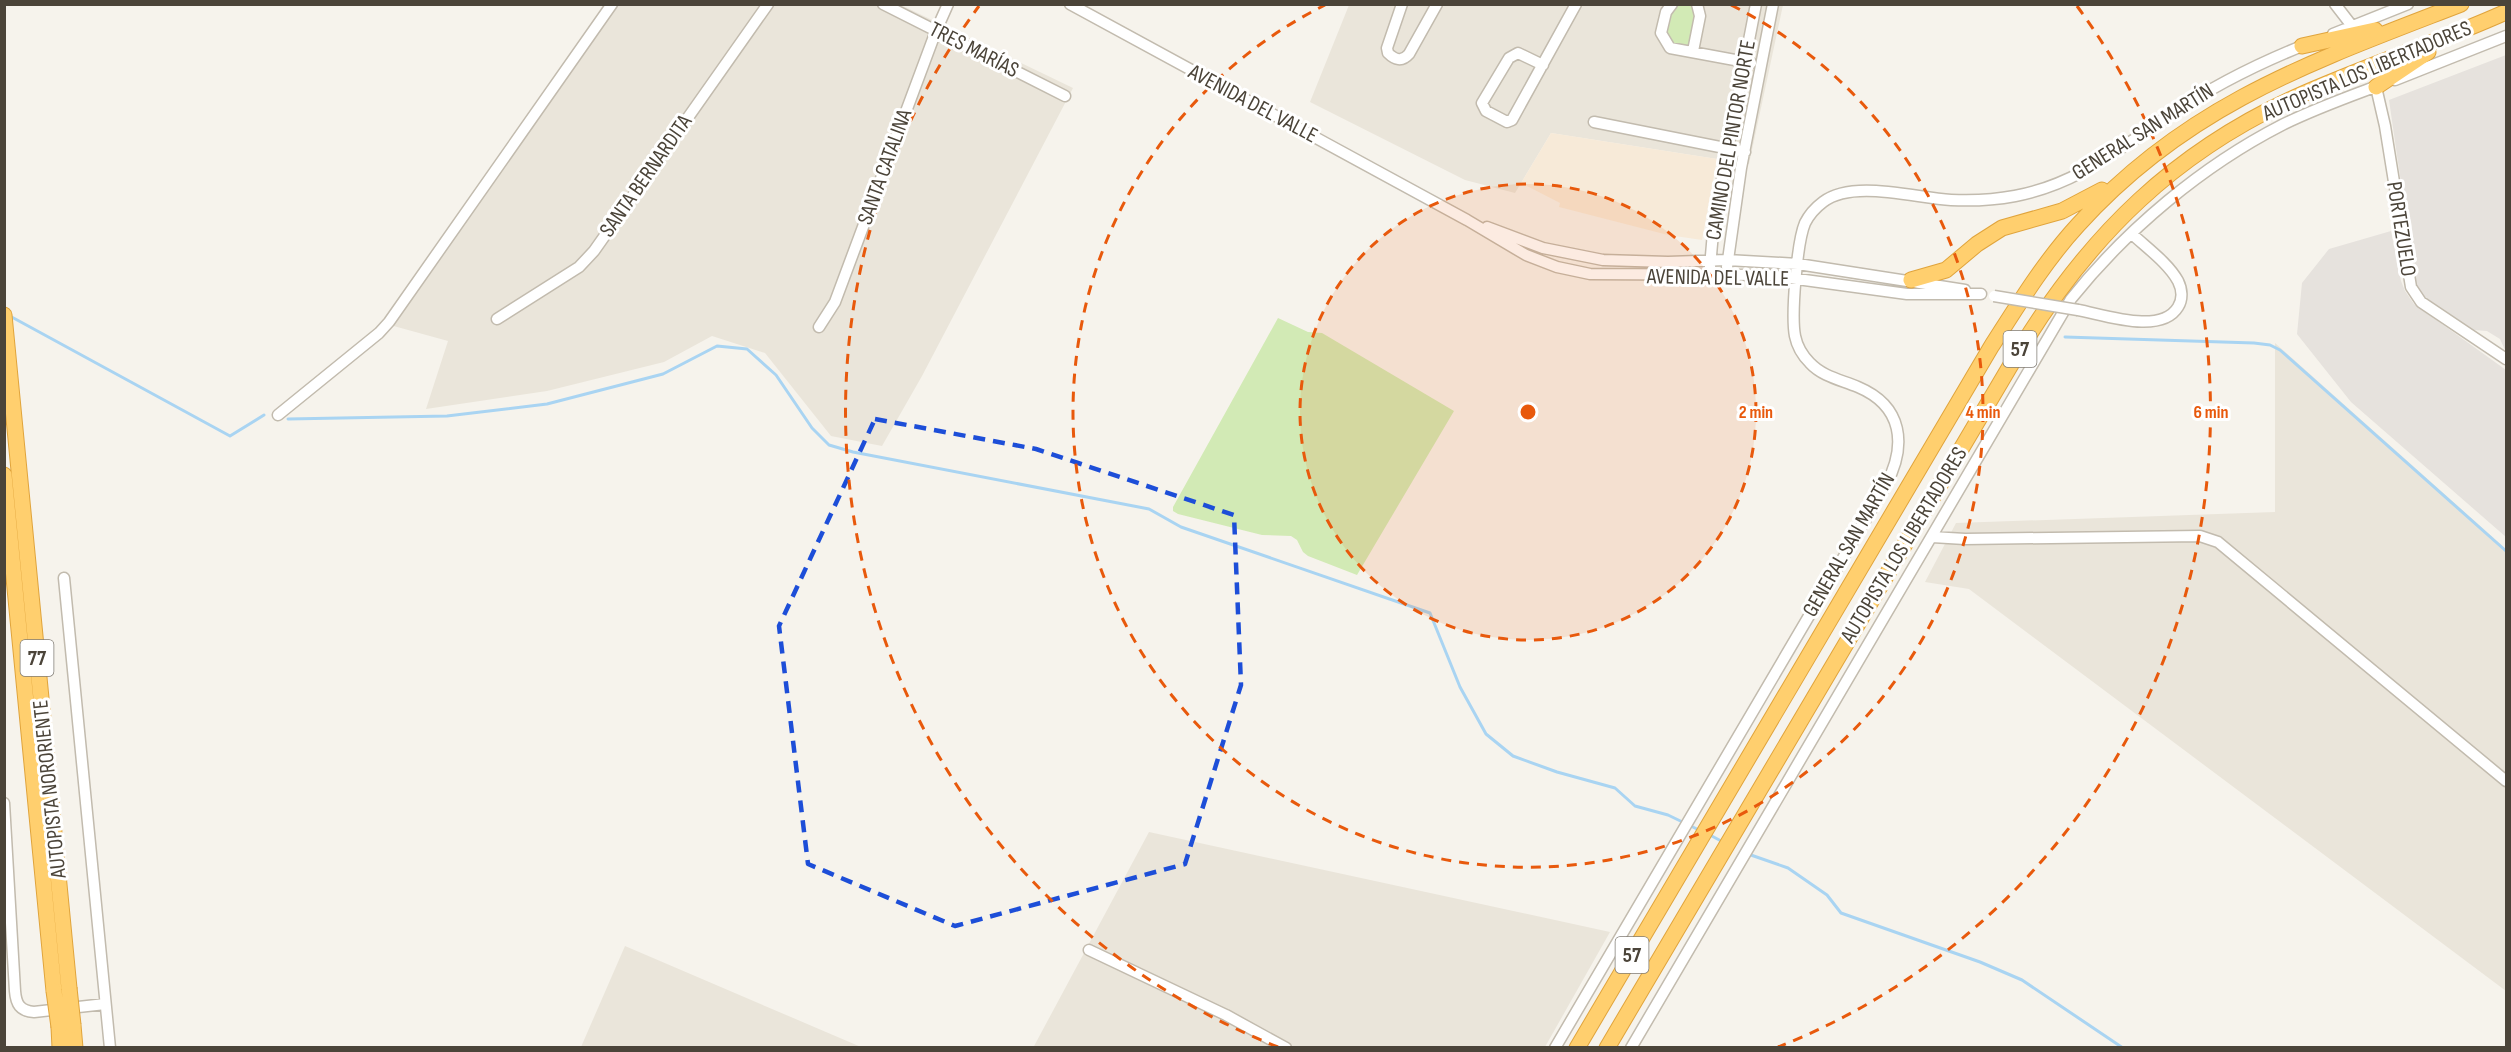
<svg xmlns="http://www.w3.org/2000/svg" width="2511" height="1052" viewBox="0 0 2511 1052" font-family="'Sofia Sans Condensed',sans-serif">
	<style>
		.residential { fill: #eae5da }
		.commercial { fill: #f7ead8 }
		.industrial { fill: #e6e2dd }
		.green { fill: #d2eab5 }
		.lines { fill: none; stroke-linecap: round; stroke-linejoin: round }
		.stream { stroke: #a9d4f2; stroke-width: 3 }
		.minor-casing { stroke: #c2bbae; stroke-width: 13 }
		.highway-casing { stroke: #e0a43c; stroke-width: 17 }
		.minor { stroke: #fff; stroke-width: 10 }
		.highway { stroke: #ffcf6e; stroke-width: 15 }
		.minor-bridge-casing { stroke: #c2bbae; stroke-width: 13; stroke-linecap: butt }
		.highway-bridge-casing { stroke: #e0a43c; stroke-width: 17; stroke-linecap: butt }
		.minor-bridge { stroke: #fff; stroke-width: 10 }
		.highway-bridge { stroke: #ffcf6e; stroke-width: 15 }
		.marked { fill: none; stroke: #1d4ed8; stroke-width: 4.5; stroke-dasharray: 12 8; stroke-linejoin: round }
		.ring { fill: none; stroke: #e8590c; stroke-width: 3; stroke-dasharray: 10 8 }
		.labels { text-anchor: middle; dominant-baseline: central; stroke-width: 6; stroke-linejoin: round; paint-order: stroke }
		.shield { fill: #fff; stroke: #817c74; stroke-width: 1.5 }
		.shield-label { font-size: 21px; font-weight: bold; fill: #4b4439 }
		.street-label { font-size: 22px; fill: #4b4439; stroke: #fff }
		.centre { fill: #e8590c; stroke: #fff; stroke-width: 3 }
		.ring-label { font-size: 18px; text-anchor: middle; font-weight: bold; fill: #e8590c; stroke: #fff; stroke-width: 6; stroke-linejoin: round; paint-order: stroke }
	</style>
	<rect width="100%" height="100%" fill="#f6f3ec"/>
	<path class="residential" d="M617,5h284l172,83 -151,288 -40,70 -51,-10 -66,-83 -53,-17 -48,26 -117,29 -121,18 22,-68 -58,-16z
		M1349,5h434l-34,159 -198,-31 -36,60 -50,-13 -155,-78z
		M2275,343l231,206v442l-537,-402 -44,-7 31,-59 319,-11z
		M1149,832l461,100 -65,115 -512,1z
		M625,946l236,101h-280z"/>
	<path class="commercial" d="M1551,133l166,26 -15,81 -34,-5 -109,-28 1,-4 -39,-20z"/>
	<path class="industrial" d="M2506,55v297l-6,-13 -13,-8 -13,-1 -47,-31 -11,-13 -27,-186z
		M2391,231l10,50 4,10 9,13 92,66v167l-155,-135 -54,-68 5,-51 27,-34z"/>
	<path class="green" d="M1677,5h17l2,3 -6,36 -5,2 -13,-3 -7,-10 3,-18z
		M1278,318l30,14 14,1 132,78 -97,164 -49,-19 -5,-4 -6,-12 -6,-4 -29,-1 -84,-21 -5,-3v-4z"/>
	<g class="lines">
		<path class="stream" d="M8,315l222,121 34,-21
			M2065,337l189,6 16,2 10,5 226,201
			M288,419l159,-3 100,-12 116,-30 54,-28 30,3 29,26 36,53 17,17 24,7 296,57 32,18 249,86 30,74 26,47 27,22 44,16 58,16 20,18 33,9 31,15
			M1708,834l15,8
			M1748,854l40,14 39,27 14,18 139,49 42,18 101,68"/>
		<g class="minor-casing">
			<path id="minor" d="M883,4l182,92
				M1070,4l397,216 59,35 31,12 33,7 178,1 139,19h74
				M1402,4l-15,44 1,5c7,7 14,9 21,1l28,-50
				M1672,4l-6,8 -5,21 9,15 81,15
				M2335,4l17,22
				M2333,34l75,-30
				M1693,51l7,-35 -3,-12
				M1543,65l-25,-12 -9,5 -27,45 4,8 21,11 5,-2 64,-116
				M2395,80l111,-44
				M2376,87l9,39 26,161 10,15 85,57
				M1594,122l151,30
				M1487,227l56,21 60,12 65,2 59,-2 71,4 167,26
				M1710,267l4,-46 42,-217
				M1727,267l14,-99 32,-164
				M2078,310c27,5 83,25 100,-3 5,-8 4,-18 0,-26 -10,-18 -31,-33 -46,-47
				M497,319l82,-52 15,-16 174,-247
				M819,327l16,-25 101,-271 12,-27
				M278,415l101,-82 10,-11 223,-318
				M1932,537l33,2 235,-3 18,6 288,239
				M64,578l46,470
				M4,803l11,188c1,13 5,20 19,21l71,-8
				M1089,950l137,65 60,33
				M1555,1048l331,-563c21,-40 17,-79 -28,-98 -16,-7 -35,-10 -48,-24 -7,-7 -13,-17 -15,-27 -4,-21 2,-94 10,-113 4,-8 10,-15 18,-21 30,-23 92,-4 128,-2 22,1 43,0 64,-4 63,-12 103,-47 155,-81 43,-29 89,-52 137,-71
				M1631,1048l440,-749c56,-70 131,-133 211,-174 32,-16 66,-28 98,-40"/>
		</g>
		<g class="highway-casing">
			<path id="highway" d="M2302,46l73,-16
				M2376,87l52,-35
				M1911,280l35,-10 31,-26 25,-16 60,-17 40,-21
				M4,315l65,673
				M4,475l50,516
				M73,1025l2,23
				M59,1027l1,21
				M1577,1048l414,-701c27,-42 53,-85 87,-122 109,-121 236,-164 383,-221
				M1607,1048l415,-702c69,-112 153,-194 274,-249 69,-31 141,-54 210,-85"/>
		</g>
		<use href="#minor" class="minor"/>
		<use href="#highway" class="highway"/>
		<g class="minor-bridge-casing">
			<path id="minor-bridge" d="M1994,296l84,14"/>
		</g>
		<g class="highway-bridge-casing">
			<path id="highway-bridge" d="M69,988l4,37
				M54,991l5,36"/>
		</g>
		<use href="#minor-bridge" class="minor-bridge"/>
		<use href="#highway-bridge" class="highway-bridge"/>
	</g>
	<path class="marked" d="M875,419l161,30 198,66 7,170 -56,179 -230,62 -147,-62 -29,-238z"/>
	<circle cx="1528" cy="412" r="228" fill="#e8590c" fill-opacity=".12"/>
	<g class="ring">
		<circle cx="1528" cy="412" r="228"/>
		<path d="M1731 5A455 455 0 1 1 1325 5"/>
		<path d="M1278 1047A683 683 0 0 1 979 6M2077 6A683 683 0 0 1 1778 1047"/>
	</g>
	<g class="labels">
		<g class="shield">
			<rect x="2003.5" y="331" width="33" height="36" rx="4.5"/>
			<rect x="20.5" y="640" width="33" height="36" rx="4.5"/>
			<rect x="1615.5" y="937" width="33" height="36" rx="4.5"/>
		</g>
		<g class="shield-label">
			<text x="2020" y="349">57</text>
			<text x="37" y="658">77</text>
			<text x="1632" y="955">57</text>
		</g>
		<g class="street-label">
			<text transform="translate(974 50) rotate(27)">TRES MARÍAS</text>
			<text transform="translate(2367 71) rotate(-23)">AUTOPISTA LOS LIBERTADORES</text>
			<text transform="translate(1253 104) rotate(28)">AVENIDA DEL VALLE</text>
			<text transform="translate(2143 132) rotate(-32)">GENERAL SAN MARTÍN</text>
			<text transform="translate(1731 140) rotate(-80)">CAMINO DEL PINTOR NORTE</text>
			<text transform="translate(885 167) rotate(-70)">SANTA CATALINA</text>
			<text transform="translate(646 176) rotate(-55)">SANTA BERNARDITA</text>
			<text transform="translate(2401 229) rotate(81)">PORTEZUELO</text>
			<text transform="translate(1718 278) rotate(1)">AVENIDA DEL VALLE</text>
			<text transform="translate(1849 545) rotate(-60)">GENERAL SAN MARTÍN</text>
			<text transform="translate(1904 545) rotate(-59)">AUTOPISTA LOS LIBERTADORES</text>
			<text transform="translate(50 789) rotate(-96)">AUTOPISTA NORORIENTE</text>
		</g>
	</g>
	<circle cx="1528" cy="412" r="9" class="centre"/>
	<g class="ring-label">
		<text x="1756" y="418">2 min</text>
		<text x="1983" y="418">4 min</text>
		<text x="2211" y="418">6 min</text>
	</g>
	<rect width="2511" height="1052" fill="none" stroke="#4b4439" stroke-width="12"/>
</svg>
